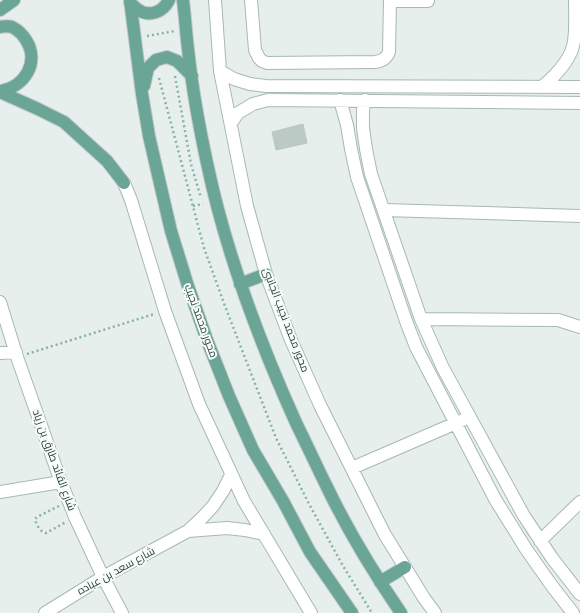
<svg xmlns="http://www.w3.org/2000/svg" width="580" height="613" viewBox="0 0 580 613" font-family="Roboto,Cairo,sans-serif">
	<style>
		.building { fill: #bbcac4; stroke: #b8c9c2 }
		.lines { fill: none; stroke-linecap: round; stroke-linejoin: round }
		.minor-casing { stroke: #a8b8b2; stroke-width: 14 }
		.major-casing { stroke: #c2cac8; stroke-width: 14 }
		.path { stroke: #86b3a5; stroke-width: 2.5; stroke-dasharray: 2 3; stroke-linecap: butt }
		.minor { stroke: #fff; stroke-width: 12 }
		.major { stroke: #6aa596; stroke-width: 12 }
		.labels { text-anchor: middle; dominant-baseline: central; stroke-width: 4; stroke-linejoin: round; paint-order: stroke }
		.street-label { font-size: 11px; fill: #24423a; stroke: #f7fbf9 }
	</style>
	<rect width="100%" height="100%" fill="#e6efeb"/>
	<path class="building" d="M303,124l4,19 -31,7 -4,-18z"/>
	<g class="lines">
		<g class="minor-casing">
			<path id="minor" d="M215,0l5,71 27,135 19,68 25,66 29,65 65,130 39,63 11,15
				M251,0l4,50 4,8 3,3 5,2 108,-1c7,-1 11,-3 14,-10l1,-52
				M390,1h38
				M220,71l14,8 16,5 16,2 314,1
				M542,87c13,-11 30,-28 32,-46 2,-12 1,-28 1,-41
				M340,100l7,25 4,24 6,28 49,144 10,26 79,152 31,50 26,37 21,27
				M365,100l-2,10v18l3,21 5,25 50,145 22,49 81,148 28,42 28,36
				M231,123l7,-10 15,-9 15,-4 312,3
				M124,183l7,17 34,111 34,93 45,97 67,112
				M384,210l196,6
				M0,302l17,55 44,125 14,35 28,60 19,36
				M421,319l137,1 22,7
				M0,353l16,-1
				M352,468l111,-48
				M0,492l61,-10
				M188,531l39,-3 18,2 19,4
				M540,541l40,-39
				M45,613l58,-36 85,-46 13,-12 12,-13 10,-15 8,-16"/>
		</g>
		<g class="major-casing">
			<path id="major" d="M130,0l12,94 7,42 9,39 13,56 17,55 19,54 22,56 24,54 30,51 27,51 42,61
				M183,0c2,16 3,33 5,49 4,38 11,77 19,114 19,91 52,178 90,262 10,20 19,40 29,60 21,44 47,87 75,128
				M130,3c2,2 5,4 7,6 12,9 26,3 32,-9
				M0,10l14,-10
				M0,27c4,-1 9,-1 12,0 6,3 11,8 14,13 14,22 -1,47 -26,51
				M144,86l4,-18 8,-8 11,-3 10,4 15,15
				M0,92l38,17 26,13 43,39 17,22
				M240,284l26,-10
				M380,582l25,-15"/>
		</g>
		<path class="path" d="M147,36l28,-5
			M175,76l16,88 10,34
			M159,78l45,170 21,58 51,132 32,64 35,64 29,47
			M193,206l10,-2
			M27,354l127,-40
			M59,506l-22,11 -2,2c1,5 5,13 11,14l20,-11"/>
		<use href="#minor" class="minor"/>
		<use href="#major" class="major"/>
	</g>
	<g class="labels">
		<g class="street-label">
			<text transform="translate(286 320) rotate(69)">محور محمد نجيب الجانبى</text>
			<text transform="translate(201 321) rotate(70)">محور محمد نجيب</text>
			<text transform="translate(54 460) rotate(70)">شارع القائد طارق بن زياد</text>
			<text transform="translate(116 571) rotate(-29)">شارع سعد بن عباده</text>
		</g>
	</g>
</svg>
